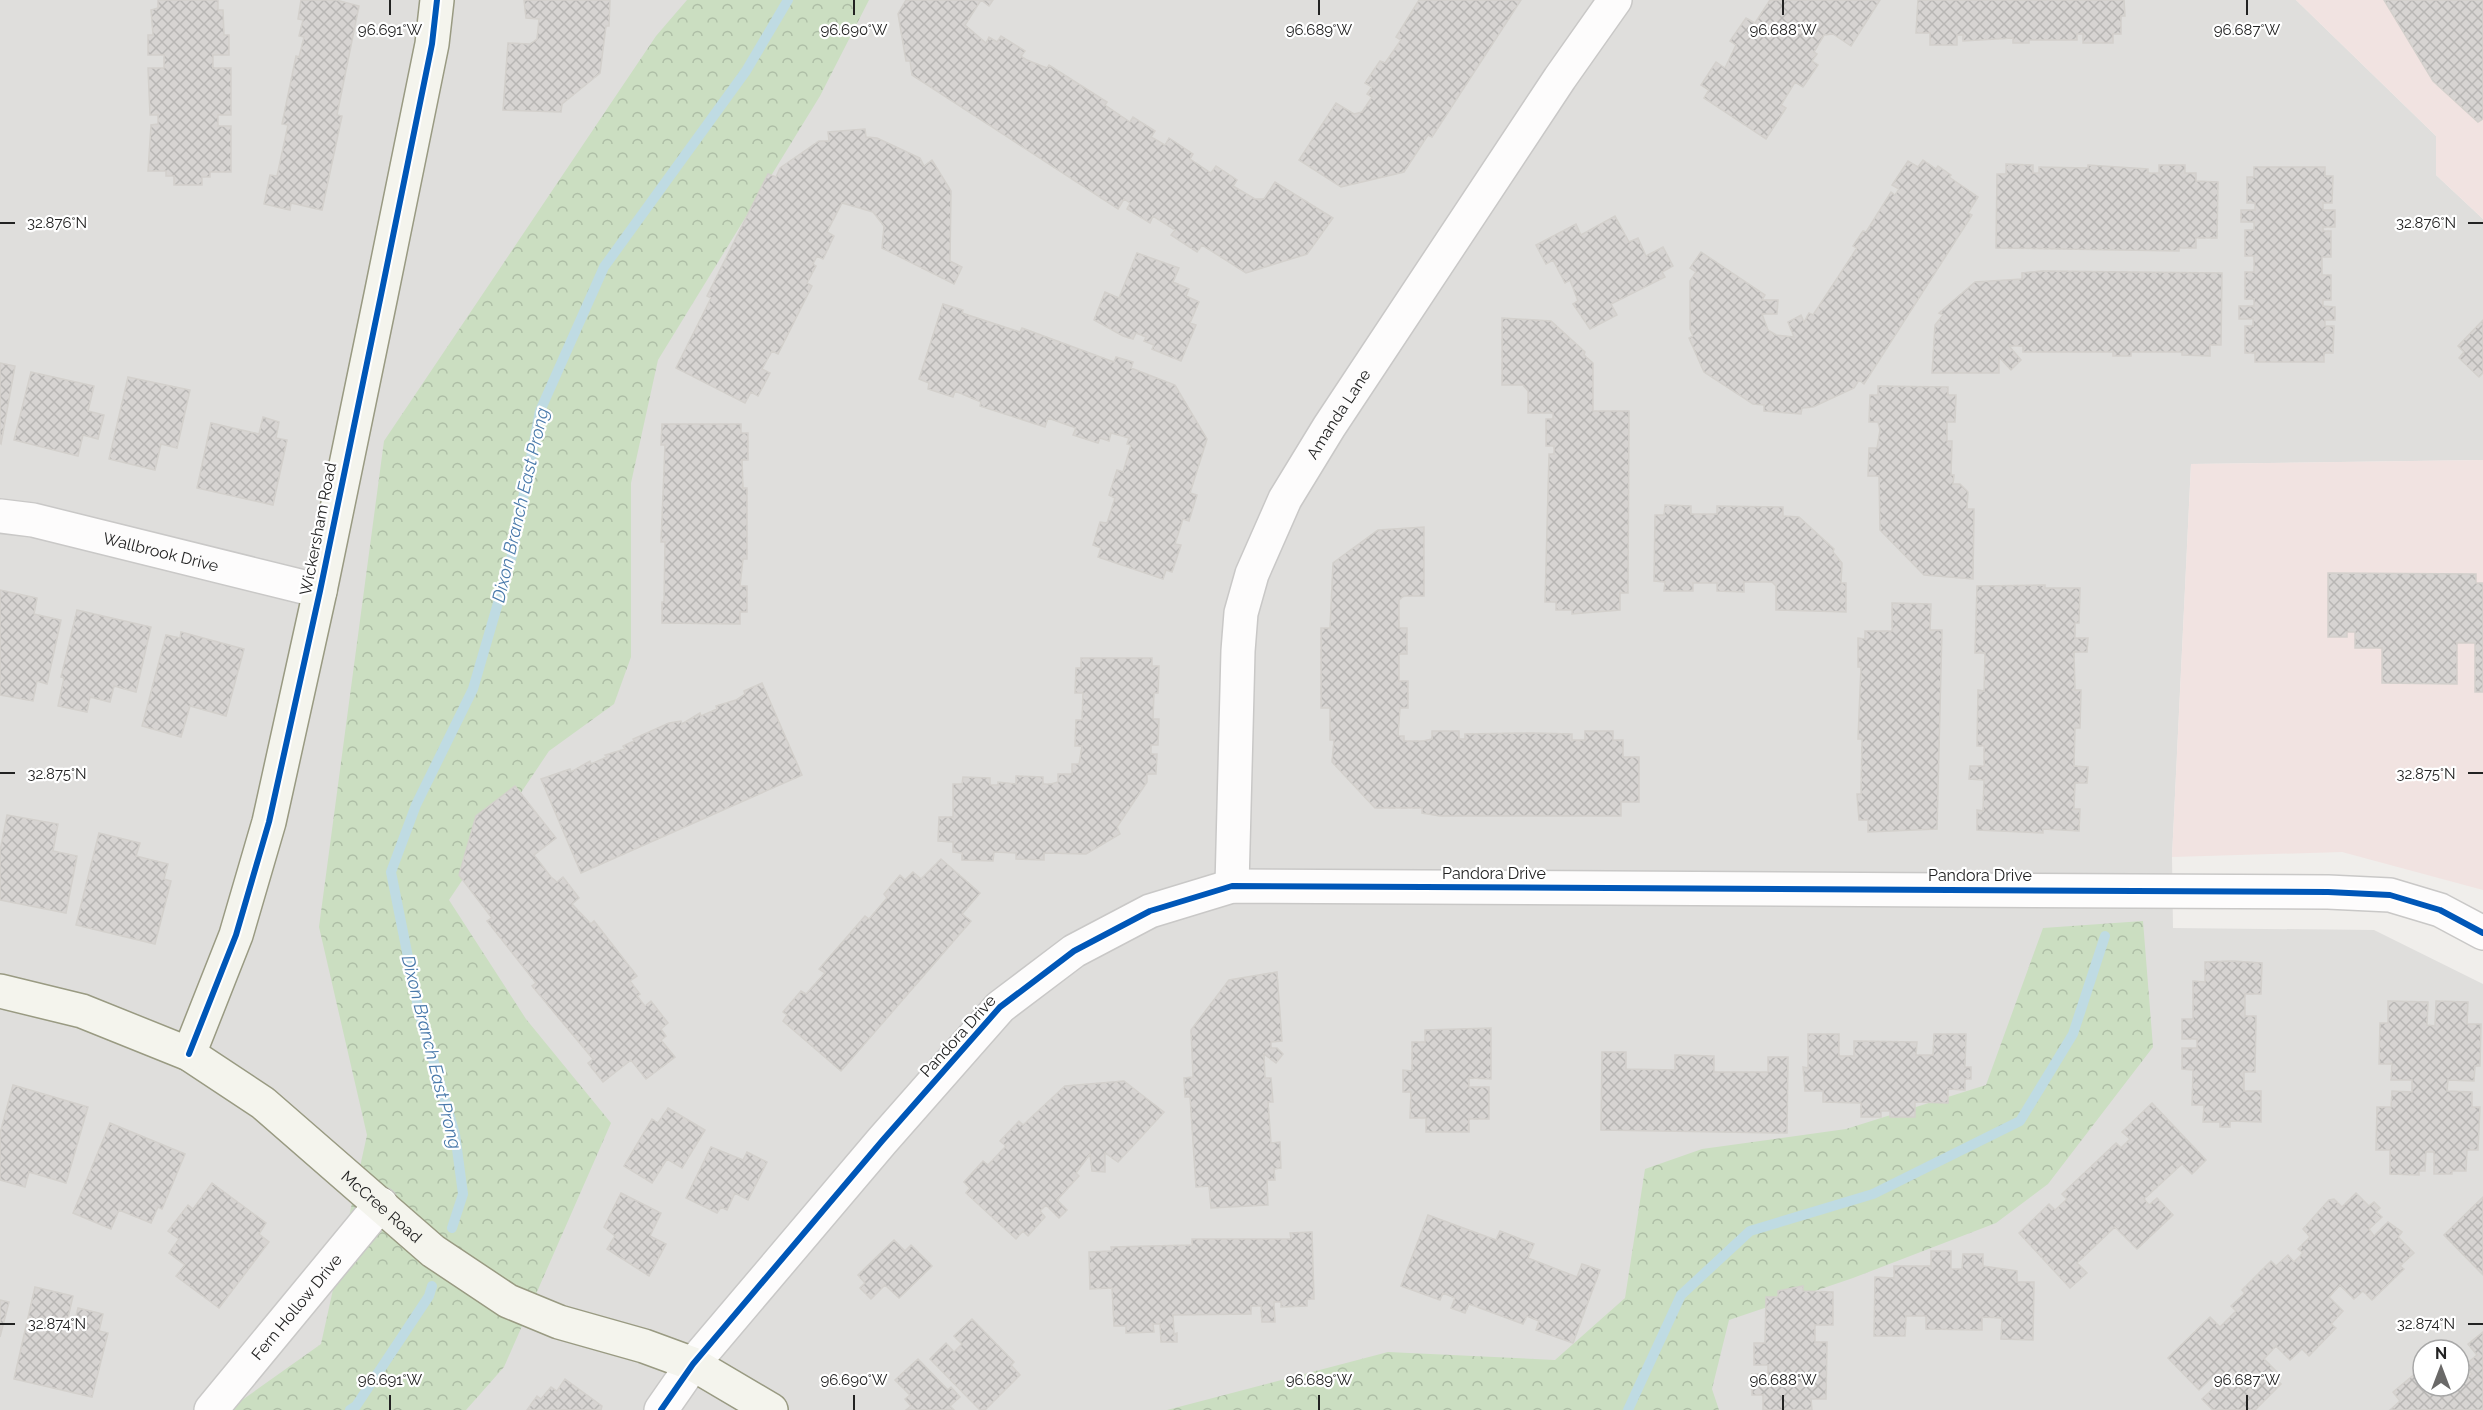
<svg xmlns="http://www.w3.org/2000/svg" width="2483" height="1410" viewBox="0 0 2483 1410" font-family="Raleway,sans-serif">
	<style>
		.residential { fill: #dfdedc; fill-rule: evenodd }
		.commercial { fill: #f1e3e1 }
		.forest { fill: url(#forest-crowns) }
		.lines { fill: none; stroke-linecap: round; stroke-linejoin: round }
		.stream { stroke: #bfdbe3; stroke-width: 10 }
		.building { fill: url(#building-cross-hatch); stroke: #d3d0cc; stroke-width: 1.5 }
		.street-casing { stroke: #c9c8c7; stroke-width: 36 }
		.secondary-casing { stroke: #999a82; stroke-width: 36 }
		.street { stroke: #fdfcfc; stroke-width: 33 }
		.secondary { stroke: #f4f4ed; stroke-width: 33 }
		.cycleway-casing { stroke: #fff; stroke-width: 10 }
		.cycleway { stroke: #0057b8; stroke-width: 6 }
		.ticks { fill: none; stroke: #222; stroke-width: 2 }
		.labels { text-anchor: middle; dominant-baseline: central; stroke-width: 4.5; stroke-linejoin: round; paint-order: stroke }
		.street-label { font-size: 16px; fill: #222; stroke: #fff }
		.water-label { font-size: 18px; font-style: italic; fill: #4a7aab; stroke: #fff }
		.ticks-label { font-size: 15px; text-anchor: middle; fill: #222; stroke: #fff; stroke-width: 4.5; stroke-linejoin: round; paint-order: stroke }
	</style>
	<defs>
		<pattern id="forest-crowns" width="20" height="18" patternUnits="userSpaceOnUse" patternTransform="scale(1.5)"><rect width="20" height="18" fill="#cbdec1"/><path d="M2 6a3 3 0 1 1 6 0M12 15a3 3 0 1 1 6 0" fill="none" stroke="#aebea6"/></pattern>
		<pattern id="building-cross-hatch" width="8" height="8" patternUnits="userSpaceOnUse" patternTransform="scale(1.5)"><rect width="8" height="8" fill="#d7d4d2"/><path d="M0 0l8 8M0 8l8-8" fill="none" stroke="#b8b6b4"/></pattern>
	</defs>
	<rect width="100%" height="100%" fill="#f0eeeb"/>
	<path class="residential" d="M0,0h2296l140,136v39l47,44v241l-292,4 -19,393 1,71 201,2 109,54v426h-2483zM2423,1350h36v36h-36z"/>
	<path class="commercial" d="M2296,0h187v219l-47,-44v-39z
		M2483,460v430l-141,-38 -170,5 19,-393z"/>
	<path class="forest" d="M687,0h182l-49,96 -162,264 -27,123v174l-17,47 -65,47 -100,149 77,119 85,104 -107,244 -38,43h-238l93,-66 46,-209 -48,-208 65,-486 272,-405z
		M2143,921l10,126 -105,137 -52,39 -143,55 -124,42 -17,69 7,21h-552l221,-58 167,8 70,-62 20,-129 57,-20 144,-20 140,-44 57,-157z"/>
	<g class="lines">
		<path class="stream" d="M452,1228l11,-34 -8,-60 -36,-122 -28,-140 25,-67 57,-116 39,-134 28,-144 64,-144 142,-196 42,-71
			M350,1410l6,-4 73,-110 3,-10
			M1628,1410l53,-115 69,-64 123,-37 147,-73 53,-87 32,-98"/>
	</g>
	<path class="building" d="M158,0h60v10h5l1,25h5v20h-16v13h18v47h-13v11h13v46h-21v5h-8v8h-28v-9h-8v-5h-18l3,-46 7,-1v-9h-8l-2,-47h16v-13h-16v-20h5l-2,-25 7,-2z
		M301,0h35l23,6 -22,109 5,1 -20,94 -31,-7 -1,7 -26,-6 6,-29 7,1 11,-51 -6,-1 14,-68 3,1 5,-20 -5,-1 4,-16 -5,-1z
		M524,0h86l-1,26h-3l-6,47 -38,31 -1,8 -58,-2 5,-67 22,1 7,-5 2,-20 -13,-1z
		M906,0h87l-4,6 -8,-6 -16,25 21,18 3,-6 8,5 4,-6 24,15 -4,5 6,4 20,8 2,-3 58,37 -2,3 25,17 3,-5 22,14 -4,6 14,8 4,-7 24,16 -3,5 21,14 5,-7 21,14 -4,6 22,13h9l11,-17 58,36 -26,36 -61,19 -44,-28 -5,7 -26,-17 4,-5 -22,-14 -3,7 -23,-14 3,-6 -6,-4 -6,10 -206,-134 -2,-14h-4l-8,-47z
		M1419,0h102l-89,137 -4,-2 -24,37 -63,15 -42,-27 37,-57 18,11 8,-2 10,-15 -5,-3 5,-7 -7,-4 15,-22 5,2 16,-23 -5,-3z
		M1770,0h110l-29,46 -18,-12 -9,1 -10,17 3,2 -5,7 6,4 -15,22 -8,-5 -14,23 5,3 -20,31 -62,-41 5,-8 -8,-5 15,-23 9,6 11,-23 -6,-4 16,-23 9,5z
		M1918,0h206l1,16h-4v18h-8v9h-30v-9h-6v6h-48v3h-16v-5l-50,3v-6h-6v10h-27v-12h-14z
		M2384,0h99v119l-5,3 -45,-41z
		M865,129l1,8 11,1 43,20 4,8 8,-6 19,31 -1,70 12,6 -8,17 -72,-36 2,-22 -11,-14 -31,-9 -15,29 7,4 -11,23 -6,-3 -4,8 3,2 -9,17 5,3 -34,68 -6,-3 -10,18 8,4 -12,23 -7,-4 -6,11 -69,-35 35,-70 -4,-2 61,-122 8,3 4,-9 39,-27h10l-1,-9z
		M1923,160l13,9 2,-3 13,9 -2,2 29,20 -10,16 4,2 -108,169 -5,-4 -5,8 -41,19 -11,1 -1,6 -37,-3v-6l-11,-1 -49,-32 -15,-34 4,-2 -3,-7v-48l6,-9 -6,-4 11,-16 64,43 -3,5h16l-1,14h-15l6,16 8,5 18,2 -6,-15 13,-7 3,7 5,-9 4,2 44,-67 -4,-2 10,-15 3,1 25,-40 4,3 4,-6 -7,-4 16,-24 10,6z
		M2006,164l27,1v8h6v-6l49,1v-3l60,4v4h11v-8h26v8h11v8l22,1 -1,56h-21v10h-17v3l-183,-3 1,-74h9z
		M2254,167h71v9h8l-1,27h-9v7h12v17h-12v4h8v26h-9v18h9v25h-8v6l12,1v13h-10v6h9l-1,27h-9v9h-69v-9h-10v-27h8v-7h-14v-13h15v-7h-9v-27h9v-16h-9v-26h9v-8h-13v-12h14v-7h-8v-26h7z
		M1615,216l14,26 9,-4 8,18 17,-9 10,19 -11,6 3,5 -54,27 6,11 -27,14 -17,-25 5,-3 -8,-21 -5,3 -12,-23 -7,4 -10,-19 40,-21 5,11z
		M1137,253l42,15 -6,14 16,7 -3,7 13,6 -9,21 6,2 -15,36 -29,-12 2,-4 -10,-4 2,-4 -10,-4 -3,6 -10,-3 -29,-16 11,-28 14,6z
		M2042,271l180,2 -1,72h-11v11l-28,-1v-3h-51v4h-18v-4h-90v-6h-14l12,14 -10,10 -12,-13v16h-67l3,-48 8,-10 -4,-2 36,-31 47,-3v-6z
		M943,304l20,6 -1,3 58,19 2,-4 92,34 2,-5 17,5 -2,6 44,17 32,54 -17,54 7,2 -8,26 -6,-2 -8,25 6,1 -9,27 -6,-2 -3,9 -65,-22 3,-9 -8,-3 7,-23 7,1 8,-25 -6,-3 8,-25 6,2 8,-27 -4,-1 2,-6 -18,-5 -2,8 -9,-3 -2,5 -25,-8 3,-7 -28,-10 -3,9 -65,-21 1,-4 -26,-11 -2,6 -25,-8 1,-6 -10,-4z
		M1502,318l49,3 34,31 -1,3 9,8v48h36l-1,182h-8v17l-48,4v-4h-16v-8h-11l4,-148h5v-8h-8v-27h7v-6h-25v-22l-5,-6h-21z
		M2483,320v53l-4,4 -20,-19 5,-6 -6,-6z
		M0,363l15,3 -14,78 -1,-1z
		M31,372l63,14 -6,25 16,4 -6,24 -15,-4 -5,21 -64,-16z
		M128,377l62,13 -13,58 -16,-4 -6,26 -46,-11z
		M1878,386l70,1v8h8l-1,27h-8v19h5l-1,34h3l-1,9h7l8,8 -1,17h7l-1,70 -49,-4 -44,-45 -1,-54h-11l1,-28h8l3,-18 -2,-8h-9l1,-27h8z
		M263,417l16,5 -3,16 11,2 -14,65 -76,-17 14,-65 48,11z
		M662,424h79v9h7v27h-6l1,28h4v71h-4l-3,27h7v26h-7v12l-78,-1v-21h2l1,-60h-4l4,-97h-4z
		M1665,505l26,1v8h26v-8l66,1v9l16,1 35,32 -1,3 9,11 -1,20h5v29l-70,-2v-24l-4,-4h-28v10l-27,-1v-8h-24v8h-29l1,-9 -11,-1 1,-66h9z
		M1424,527v69h-20l-5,4v28h8v26h-8v27h9v27h-8l-2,28h6v5h19l9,-2v-8h27v8h6v-5l67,-1 40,1v6h13v-9h28v9h10v17h16v45h-18v14h-181l-18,-3v-5h-47l-43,-46 2,-22h-4v-32h-9v-80h9l3,-65 45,-33z
		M2328,573l148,1v9h7v109h-8v-49h-18v41l-75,-1v-35h-27v-16h-8v5h-19z
		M2045,585v3h35l-1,35h-4v15h13l-1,14h-13l1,38h6l-1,38h-5l-1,38 14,1 -1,16h-12l-1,26h6l-1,22 -36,-2v4l-66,-3v-20l6,1 1,-31 -15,-1 1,-13h14v-20h-7l1,-56 6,1 1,-38h-10l2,-67z
		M0,590l37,8 -3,16 27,6 -14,64 -10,-3 -4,20 -33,-6z
		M1892,603l39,1 -1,26h12l-5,199 -69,3v-12h-9l-2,-26h4l1,-55h-4l3,-72h-3v-29l7,1v-8h27z
		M77,610l74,17 -15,65 -22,-6 -4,16 -20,-5 -3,15 -29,-6 6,-28 -3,-1z
		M181,632l63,17 -18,67 -36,-10 -9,31 -39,-11 24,-91 14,3z
		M1081,658h71v8h7l-1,27h-4l-1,26h6l-1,26h-7v9h6l-1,20h-9v8l-30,45 3,7 -34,20 -42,-1v7l-28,-1v-6l-22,-1 -1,9 -31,-1v-7l-9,-1v-10l-15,-1 1,-24h14v-33h9l1,-7 27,1v7h8v-3l18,2v-8l27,1v7h8l7,-2v-8h14v-10h7l3,-18h-7l1,-26h6l1,-27h-8l1,-25h5z
		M762,683l40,92 -221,98 -40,-94 29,-10 1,3 19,-11 1,3 16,-7 -2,-2 20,-6 -2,-3 11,-5 -1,-2 36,-16 12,-2 1,3 18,-11 1,3 16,-7 -1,-3 20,-6 9,-6 -1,-3z
		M515,786l41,52 -22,17 17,22 6,5 6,-5 16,21 -7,6 19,20 3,-3 43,55 -7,5 10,13 -3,2 8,10 6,-5 17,22 -7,6 5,7 -5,4 14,17 -29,22 -15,-19 -28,22 -15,-19 5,-4 -61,-73 4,-3 -49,-62 5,-3 -33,-43 17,-59z
		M7,815l51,9 -5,27 24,5 -11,57 -66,-13v-49z
		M99,833l41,10 -4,13 32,8 -4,15 7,2 -16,63 -79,-19z
		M941,859l39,34 -18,21 9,7 -130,150 -58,-50 4,-6 -4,-3 18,-21 5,3 19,-21 -6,-4 46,-53 4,3 18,-21 -3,-4 16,-19 5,5 8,-8 8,7z
		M2232,961l30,2 -1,31h-16v22h11l-1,56h-11v19h17v31l-31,-1v6h-10v-5h-17l1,-17h-12l1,-35 -11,-1v-21h15v-9h-15v-20h11v-38l12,1v-20z
		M1277,972l5,69 -11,1v6h6l6,6 -7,9 -12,-9 1,24h6l2,24h-5l3,41 9,-1 1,26 -7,1 1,11h-8l1,25 -57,3 -2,-22 -13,1 -6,-90h-5l-1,-19 9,-1 -2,-47 38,-50z
		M2388,1001l40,1 -1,23 8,1 1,-25 32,1 -1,22h14l-1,42h-5l-1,15 -26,-1 -1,11 25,1v15h8l-2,43h-11l-1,21h-14v3h-18v-22h-8l-1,19h-6v4l-29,-1v-24h-14l1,-43h14l1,-16 20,1v-12h-21l1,-16h-13l1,-41h8z
		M1491,1028v51l-22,-1v9h20v32h-20v13h-43v-14h-16l1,-26h-8v-22l9,1v-29h13v-12z
		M1808,1034h31v22h15v-15l63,1 -1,13h17l1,-21h32l-1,33h6v12h-6v11l-17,-1v14l-33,-1v15h-25v-6h-9v6h-20v-14l-38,-1v-11h-18l-2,-24 5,1z
		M1602,1052h24v17l49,1v-15l39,1v16h54v-15h20l-1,76 -186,-3z
		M1124,1081l40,31 -46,50 -13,-9v19l-13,-1 -2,-17 -14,19 3,3 -22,24 10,10 -8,8 -13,-13 -6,6 5,6 -17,19 -5,-5 -7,8 -50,-46 4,-5 -6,-6 19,-21 5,4 18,-19 -6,-5 19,-20 4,4 42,-39z
		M13,1085l75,22 -22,76 -37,-11 -4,15 -25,-7v-47z
		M2152,1103l54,57 -14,14 -10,-10 -38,35 5,6 8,-7 16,17 -36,34 -22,-22 -38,36 10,10 -17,15 -51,-55 30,-29 6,6 12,-11 -5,-5 54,-51 5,5 9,-9 -8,-7z
		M668,1108l37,22 -23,38 -15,-9 -15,24 -28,-17 28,-47 6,4z
		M110,1123l75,31 -23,55 -4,-2 -7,16 -32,-13 -8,19 -38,-16z
		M711,1147l32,13 4,-8 20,10 -19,38 -13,-7 -8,17 -6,-3 -4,6 -31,-15z
		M212,1183l54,40 -7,11 10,8 -50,66 -43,-32 9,-11 -16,-12 10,-14 -11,-8 20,-26 5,4z
		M621,1193l40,20 -11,23 16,8 -17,32 -42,-27 8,-13 -11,-9z
		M2356,1193l13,13 5,-4 6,6 -4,4 6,5 -13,12 5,7 14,-14 14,10 -4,5 16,16 -14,13 4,3 -32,31 -9,-9 -9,8 -14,-14 -11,12 14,14 -12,13 5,4 -27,28 -7,-7 -12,11 -14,-14 -12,13 15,15 -4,4 6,6 -26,26h-42l-11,-11 16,-15 -6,-7 -13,13 -31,-32 42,-41 10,10 16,-16 -5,-5 14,-13 -3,-3 29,-29 5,5 12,-11 6,7 9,-9 -5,-4 12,-12 -7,-8 26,-29 5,-1 8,8z
		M2483,1197v78l-39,-40z
		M1428,1215l68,25 4,-9 34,13 -6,14 49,19 5,-13 18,6 -27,73 -37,-13 3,-9 -12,-5 -4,8 -54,-20 -4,9 -14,-5 4,-10 -12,-5 -3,7 -39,-14z
		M1312,1232l2,67h-7v7l-26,1v-5h-7l1,20h-13l-1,-16h-10v8l-78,1 1,19 3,-1v9h-16l-1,-18h-7l1,8 -28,1v-7h-12l-2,-38 -22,1 -1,-37 23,-1 -1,-4 81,-2v-6h99l-1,-6z
		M894,1240l11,11 6,-6 21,21 -33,32 -14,-13 -14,14 -11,-11 5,-5 -7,-8z
		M1931,1251h20v18h11l1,-15h20v12l34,5v11h17l-1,58 -32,-1 1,-21 -20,-1v13l-56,-1v-13h-20l-1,20h-31l1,-59 19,1v-12h37z
		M1803,1286v5l30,1v33h-18v17h12l-1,57h-15l1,11h-49v-15h-11v-21h16v-9h-14v-22h11l1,-46h12v-6z
		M35,1287l38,9 -6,26 7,2 4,-16 25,6 -4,17 9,2 -16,64 -78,-18z
		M0,1300l9,2 -9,35z
		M972,1319l42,43 -3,3 9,10 -35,35h-5l-50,-51 16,-16 8,9 8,-8 -8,-8z
		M2483,1332v78h-93l10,-9 -7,-9 30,-25v19h36v-12l5,6 8,-6 -8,-8 13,-11 -9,-11z
		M918,1359l30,31 3,-3 9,10 -10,9 4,4h-48l5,-4 -6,-7 5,-4 -15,-15z
		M565,1379l37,27 -1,4h-74l10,-14 4,3 10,-12 6,4z"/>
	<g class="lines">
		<g class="street-casing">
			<g id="street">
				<path id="s1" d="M0,516l33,4 287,71"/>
				<path id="s2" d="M1232,886l6,-235 3,-38 11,-39 33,-75 44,-72 231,-349 55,-78"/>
				<path id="s3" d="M211,1410l170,-206"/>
				<path d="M661,1410l32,-46 189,-223 118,-134 74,-56 76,-40 82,-25 1096,6 62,3 50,15 43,23"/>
			</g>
		</g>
		<g class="secondary-casing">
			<g id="secondary">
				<path id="s4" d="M0,991l82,20 107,43 74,49 170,148 75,50 51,21 85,24 49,18 78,46"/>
				<path d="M189,1054l47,-119 33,-113 51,-231 61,-296 51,-251 5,-44"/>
			</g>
		</g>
		<use href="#street" class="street"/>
		<use href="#secondary" class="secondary"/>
		<g class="cycleway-casing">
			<path id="cycleway" d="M189,1054l47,-119 33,-113 51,-231 61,-296 51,-251 5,-44
				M661,1410l32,-46 189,-223 118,-134 74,-56 76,-40 82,-25 1096,6 62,3 50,15 43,23"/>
		</g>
		<use href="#cycleway" class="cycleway"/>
	</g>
	<path class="ticks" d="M390,0v15M854,0v15M1319,0v15M1783,0v15M2247,0v15M0,223h15M2468,223h15M0,773h15M2468,773h15M0,1324h15M2468,1324h15M390,1395v15M854,1395v15M1319,1395v15M1783,1395v15M2247,1395v15"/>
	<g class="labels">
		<g class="street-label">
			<text stroke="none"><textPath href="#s2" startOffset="496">Amanda Lane</textPath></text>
			<text transform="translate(318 529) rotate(-79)">Wickersham Road</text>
			<text stroke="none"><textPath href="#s1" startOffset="165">Wallbrook Drive</textPath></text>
			<text x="1494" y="873">Pandora Drive</text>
			<text x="1980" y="875">Pandora Drive</text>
			<text transform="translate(958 1036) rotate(-48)">Pandora Drive</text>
			<text stroke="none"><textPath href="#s4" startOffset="446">McCree Road</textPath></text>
			<text stroke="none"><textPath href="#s3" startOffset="134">Fern Hollow Drive</textPath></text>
		</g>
		<g class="water-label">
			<text transform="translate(520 505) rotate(-77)">Dixon Branch East Prong</text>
			<text transform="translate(432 1052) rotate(76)">Dixon Branch East Prong</text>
		</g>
	</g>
	<g class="ticks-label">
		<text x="390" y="35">96.691°W</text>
		<text x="854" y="35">96.690°W</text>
		<text x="1319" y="35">96.689°W</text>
		<text x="1783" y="35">96.688°W</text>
		<text x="2247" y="35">96.687°W</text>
		<text x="57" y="228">32.876°N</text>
		<text x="2426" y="228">32.876°N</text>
		<text x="57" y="779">32.875°N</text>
		<text x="2426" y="779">32.875°N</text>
		<text x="57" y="1329">32.874°N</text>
		<text x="2426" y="1329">32.874°N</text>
		<text x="390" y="1385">96.691°W</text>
		<text x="854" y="1385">96.690°W</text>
		<text x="1319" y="1385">96.689°W</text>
		<text x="1783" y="1385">96.688°W</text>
		<text x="2247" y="1385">96.687°W</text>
	</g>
	<g transform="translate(2441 1368)"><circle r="28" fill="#ffffff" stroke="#a7a7a7" stroke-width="1.5"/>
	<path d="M0-4.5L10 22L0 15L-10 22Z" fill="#6a6968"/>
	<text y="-9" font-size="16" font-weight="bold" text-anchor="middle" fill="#222222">N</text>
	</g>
</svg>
